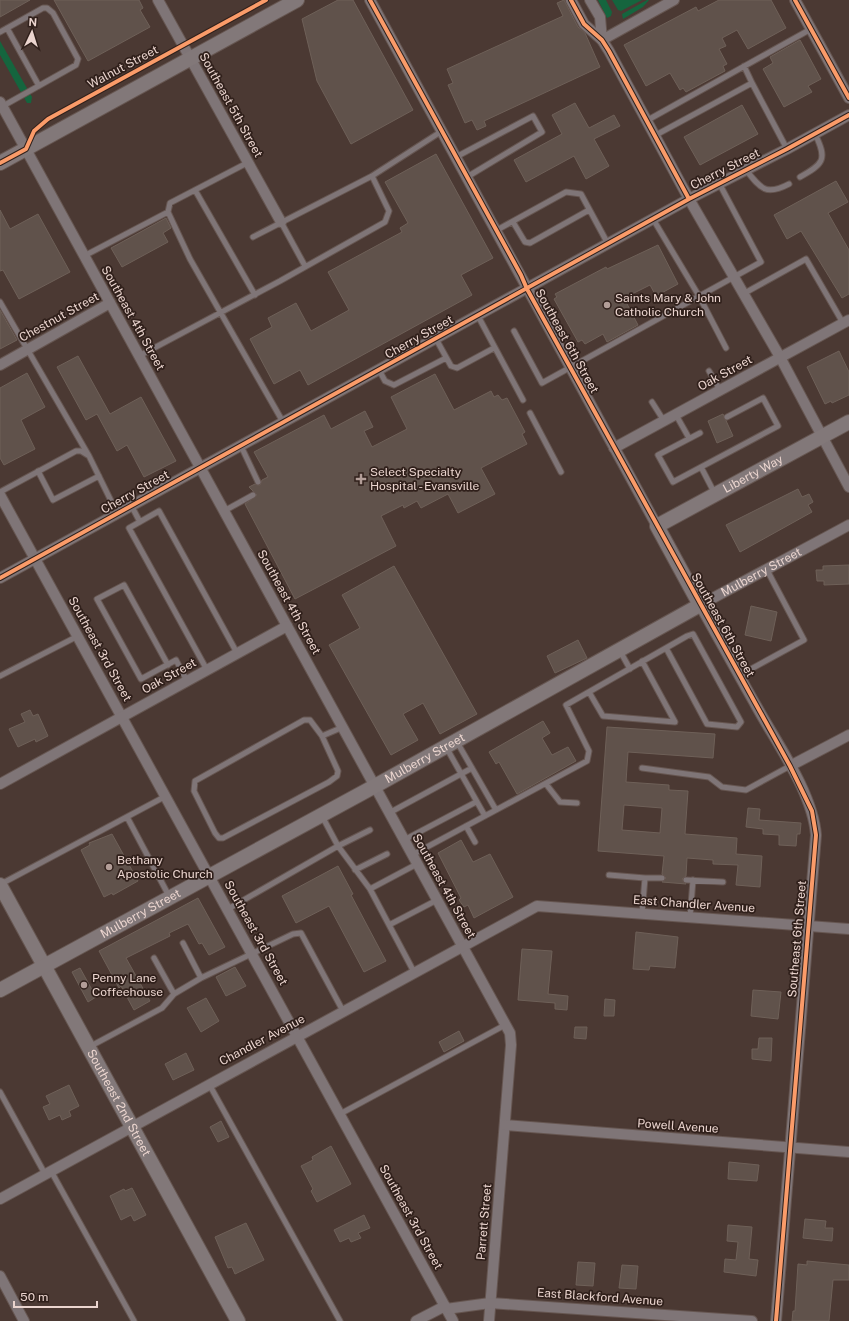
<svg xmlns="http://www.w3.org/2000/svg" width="849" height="1321" viewBox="0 0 849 1321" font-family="'Public Sans',sans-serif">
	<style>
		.green { fill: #15653e }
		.building { fill: #60524b; stroke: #6e6058; fill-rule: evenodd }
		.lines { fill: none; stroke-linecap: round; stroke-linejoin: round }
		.lane-casing { stroke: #665651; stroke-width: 7 }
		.street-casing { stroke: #665651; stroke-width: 12 }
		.secondary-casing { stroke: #665651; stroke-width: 16 }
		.lane { stroke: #7f7577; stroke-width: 5 }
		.street { stroke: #7f7577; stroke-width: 10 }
		.secondary { stroke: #827879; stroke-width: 14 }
		.cycleway-casing { stroke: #30201b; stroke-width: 6 }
		.cycleway { stroke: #fa9b69; stroke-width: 4 }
		.poi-dot { fill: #b39e98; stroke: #30201b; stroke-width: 1.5 }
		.labels { text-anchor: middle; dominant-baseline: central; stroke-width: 3.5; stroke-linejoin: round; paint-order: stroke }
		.street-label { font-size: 12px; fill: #ebd5cf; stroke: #30201b }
		.poi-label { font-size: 12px; fill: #ebd5cf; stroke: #30201b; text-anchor: start }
	</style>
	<rect width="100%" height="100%" fill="#4b3933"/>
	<path class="green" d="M598,0h8l6,12 -1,4 -4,2z
		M612,0h30l-21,11 -3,-1z
		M647,0h2l-6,7 -20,12 -1,-5z
		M0,41l32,56 -1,6h-4l-27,-48z"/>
	<path class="building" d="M0,0h30l-30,17z
		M54,0h85l4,8 -3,2 10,17 -62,34z
		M338,0h15l60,110 -62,34 -34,-63 -15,-62z
		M564,0l14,27 7,6 15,34 -116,54 2,5 -9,4 -5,-10 -7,3 -17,-38 5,-2 -6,-14 116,-53 -6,-13z
		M719,0h52l15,28 -38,21 -11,-19 -15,8 4,8 -7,3 8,15 -4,2 2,5 -39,21 -3,-4 -3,2 -10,-17 -24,13 -22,-41 72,-38 2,4z
		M800,40l21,39 -13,7 4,6 -28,15 -21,-38 10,-6 -3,-6z
		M575,103l14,25 25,-13 6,11 -26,13 15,27 -23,13 -12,-23 -48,26 -12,-22 48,-26 -10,-19z
		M742,105l16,29 -58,31 -16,-28z
		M436,154l57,104 -32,17 11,20 -164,90 -8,-15 -26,14 -24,-45 22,-12 -4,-9 28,-15 15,28 38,-21 -21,-38 74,-40 -2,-4 8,-5 -23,-41z
		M836,181l12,21 -20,11 21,37v44l-7,4 -41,-67 -14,8 -13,-24z
		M0,210l10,19 28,-15 32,58 -51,27 -16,-29 -3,1z
		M166,218l5,10 -8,5 5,9 -46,25 -11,-19z
		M658,245l20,39 -22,12 -6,-11 -26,13 14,27 -31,17 -4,-8 -18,10 -3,-4 -4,2 -24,-43 3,-2 -2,-3 51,-27 1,2z
		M0,310l17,30 -17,9z
		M839,351l10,21v23l-17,8 -1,-2 -6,3 -18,-37z
		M78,356l32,58 31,-17 35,64 -32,16 -17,-32 -10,6 -20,-37 -11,6 -29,-53z
		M27,373l18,34 -24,13 14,29 -31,16 -4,-7v-70z
		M435,374l19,36 37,-19 3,6 4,-2 4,5 5,-2 18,34 -3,2 5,10 -46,24 14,26 -37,19 -10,-19 -27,14 -4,-7 -13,7 -1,-3 -22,11 15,30 -101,53 -50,-95 12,-9 -8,-8 6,-3 5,1 2,-5 6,-3 -14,-25 70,-37 7,14 34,-18 8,16 -9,4 8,16 35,-18 -16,-32z
		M723,414l10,22 -16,7 -9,-22z
		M798,489l4,8 7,-3 4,8 -5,3 4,7 -72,40 -14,-27z
		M849,565v19l-25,1v-4h-7l-1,-11h7v-4z
		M394,566l83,148 -37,20 -17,-31 -20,11 15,26 -27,15 -62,-110 31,-17 -18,-33z
		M751,606l26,6 -6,29 -26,-6z
		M578,640l9,18 -32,15 -8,-17z
		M30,710l3,6 5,-2 10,22 -12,6 -1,-3 -17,8 -9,-18 16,-7 -4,-8z
		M543,721l7,12 -8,5 10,17 16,-8 8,14 -59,33 -18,-32 -3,2 -7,-12z
		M607,727l108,7 -2,24 -85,-6 -2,30 43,3v5l19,1 -3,43 52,4 -1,16 26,2 -2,31 -24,-2 2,-20 -25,-1v-4l-26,-2 -1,18 -4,3 4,5 -24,-2 4,-4 -4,-4 2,-18 -66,-5zM624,805l38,3 -2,25 -38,-3z
		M748,808l12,1 -1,11 42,3 -1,11h-3l-1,12 -17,-1v-10l-16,-1v-5l-17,-2z
		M112,834l26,47 -25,14 -1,-2 -8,4 -23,-47 9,-5 -1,-2z
		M461,840l12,22 17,-8 23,43 -39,21 -6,-13 -4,2 -5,-7 2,-2 -23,-45z
		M338,866l15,28 -2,1 35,66 -22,11 -35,-66 -33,17 -14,-27z
		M198,898l27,49 -16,8 -7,-12 -3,1 -11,-20 -19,9 1,3 -44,22 24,43 -16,9 -13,-24 -2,2 -20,-37z
		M636,932l42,5 -3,31 -25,-2 -1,4 -16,-1z
		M522,949l30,2 -4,43 20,2 -1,14 -12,-1v-6l-37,-3z
		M235,967l11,19 -20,10 -10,-19z
		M80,968l16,29 -8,5 -16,-30z
		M753,990l28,2 -3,27 -27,-3z
		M206,998l13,23 -18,11 -14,-24z
		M605,999l10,1 -1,16h-10z
		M575,1027h12l-1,12 -12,-1z
		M459,1031l5,10 -20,11 -5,-10z
		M759,1038h13l-1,23 -19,-2v-10h6z
		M186,1053l8,17 -21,10 -8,-16z
		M69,1085l10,21 -10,5 2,5 -9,4 -2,-5 -11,5 -6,-13 7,-3 -4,-8z
		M221,1121l8,16 -11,5 -8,-15z
		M331,1146l20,38 -34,18 -6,-11 2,-2 -12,-23 12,-6 -1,-3z
		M729,1162l30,3 -2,16 -29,-2z
		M132,1188l14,27 -12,6 -3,-6 -10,5 -11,-24 14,-7 1,2z
		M364,1215l6,13 -12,5 3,5 -10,4 -2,-4 -9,4 -6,-12z
		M805,1219l21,2 -1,7h8l-1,13 -29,-3z
		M246,1223l18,37 -29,14 -3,-7 -4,1 -13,-31z
		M728,1225l24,2 -3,32 9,1 -2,16 -32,-4 1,-13 11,1 2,-18 -11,-1z
		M807,1261l42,4v15h-16l-4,41h-37l1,-10h2l3,-47 9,1z
		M578,1262l17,1 -2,23 -17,-1z
		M622,1265l16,1 -2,23 -17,-1z"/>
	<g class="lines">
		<g class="lane-casing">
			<path id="lane" d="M7,28l32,58
				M0,32l43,-24h4l6,5 25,46 -2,6 -73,41
				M744,66l8,17
				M646,121l165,-92
				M654,136l98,-53 35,66
				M456,157l77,-41 9,16 -75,45
				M247,163l-77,40 -2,9 22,47 93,163
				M746,170c15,19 20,26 43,14
				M800,177c23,-13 28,-17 15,-43
				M195,190l60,105
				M653,219l46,77 27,52
				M281,222l24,44
				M513,222l12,20 5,1 59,-33
				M497,230l69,-38 15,2 27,50
				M253,237l119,-61
				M84,256l84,-44
				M743,294l63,-35 37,64
				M0,302l89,154
				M478,316l45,84
				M514,331l28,52 219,-121 -42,-79
				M436,339l15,27 6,2 37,-20
				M139,356l141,-75 105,-59 4,-11 -17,-35 70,-45
				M379,370l6,11 9,4 52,-27
				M709,371l11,19
				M652,402l12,19
				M530,413l31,59
				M676,415l13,23
				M700,433l-42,22 15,27 105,-56 -15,-28 -36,19
				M241,446l17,36
				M701,467l14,27
				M38,471l15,29 46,-24
				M0,492l76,-41h5l8,5 28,57
				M131,505l9,17
				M224,511l29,-16
				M620,651l10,18
				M168,665l-44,-80 -27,14 44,80 35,-19 11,21
				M207,670l-78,-142 30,-17 78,142
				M740,675l64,-35 -37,-70
				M0,676l78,-40
				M589,692l14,24 72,6 -33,-61
				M322,736l-12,-16h-6l-109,61 -1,10 21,42 4,5h4l106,-56 8,-6 1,-5 -16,-35 21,-9
				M446,747l39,69
				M642,768l67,9 13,10 24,3 44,-24
				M546,784l14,18 17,1
				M496,810l91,-49 2,-10 -23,-46 121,-69 6,-2 48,88 -4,5 -30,-3 -41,-76
				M389,813l83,-45
				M127,817l42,79
				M466,826l9,16
				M370,830l-32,16 32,43 44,83
				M404,840l72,-38
				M412,855l84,-45 -39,-68
				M355,870l32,-16
				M609,875l36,3 -3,35
				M645,878h17
				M686,880l37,2
				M1,884l165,-88
				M370,889l47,-25
				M228,909l110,-63 -16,-30
				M690,917l3,-37
				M389,925l48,-25
				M183,943l18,35
				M154,958l20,36
				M89,1047l73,-39 12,-14 27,-16 92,-44 8,-1 42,78
				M209,1084l131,237
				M0,1092l45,82
				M340,1114l165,-89
				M51,1171l83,150"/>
		</g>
		<g class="street-casing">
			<g id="street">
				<path d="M158,0l123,222"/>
				<path d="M370,0l287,526"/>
				<path d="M571,0l13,24 18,16 7,11 80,148 91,158 69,130"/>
				<path d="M590,0l10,17 2,23"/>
				<path d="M795,0l54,98"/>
				<path d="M602,40l72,-40"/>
				<path d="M0,102l510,931 1,12 -22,276"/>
				<path d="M0,365l110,-62"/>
				<path d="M614,448l235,-128"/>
				<path d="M0,495l453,826"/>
				<path d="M0,578l689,-379 98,-50 62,-34"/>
				<path d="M790,766l59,-31"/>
				<path d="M0,784l287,-158"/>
				<path d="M505,1125l344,27"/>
				<path d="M0,1199l537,-293 312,23"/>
				<path d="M0,1276l24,45"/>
				<path d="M446,1309l44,-6 262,18"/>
				<path d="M416,1321l29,-15"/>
				<path id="s1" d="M776,1321l40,-486c-3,-41 -38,-90 -58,-126 -20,-35 -39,-70 -58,-104l149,-80"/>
			</g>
		</g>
		<g class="secondary-casing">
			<g id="secondary">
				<path d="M0,163l297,-163"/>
				<path id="s2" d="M0,885l238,436"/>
				<path id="s3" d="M0,990l375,-204 325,-181 -43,-79 192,-104"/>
			</g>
		</g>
		<use href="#lane" class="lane"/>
		<use href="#street" class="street"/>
		<use href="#secondary" class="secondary"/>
		<g class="cycleway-casing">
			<path id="cycleway" d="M370,0l151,275 6,14 263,477 22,45 4,24 -40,486
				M571,0l13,24 18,16 7,11 80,148
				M795,0l54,98
				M0,163l26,-14 8,-18 14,-12 218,-119
				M0,578l689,-379 98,-50 62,-34"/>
		</g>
		<use href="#cycleway" class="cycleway"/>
	</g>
	<g class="poi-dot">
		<circle cx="607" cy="305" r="4"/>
		<path d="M359 473h4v4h4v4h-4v4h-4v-4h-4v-4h4z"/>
		<circle cx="109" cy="867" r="4"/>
		<circle cx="84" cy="985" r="4"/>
	</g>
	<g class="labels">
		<g class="street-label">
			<text transform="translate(123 67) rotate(-28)">Walnut Street</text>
			<text transform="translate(231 105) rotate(61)">Southeast 5th Street</text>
			<text transform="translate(725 169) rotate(-27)">Cherry Street</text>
			<text transform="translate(59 317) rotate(-29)">Chestnut Street</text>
			<text transform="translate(133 318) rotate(61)">Southeast 4th Street</text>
			<text transform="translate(419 337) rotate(-29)">Cherry Street</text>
			<text transform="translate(567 341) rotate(61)">Southeast 6th Street</text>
			<text transform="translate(725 373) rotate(-29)">Oak Street</text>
			<text stroke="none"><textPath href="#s3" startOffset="998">Liberty Way</textPath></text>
			<text transform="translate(135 492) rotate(-29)">Cherry Street</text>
			<text stroke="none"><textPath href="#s1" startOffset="816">Mulberry Street</textPath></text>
			<text transform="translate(289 602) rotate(61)">Southeast 4th Street</text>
			<text transform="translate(723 625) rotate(61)">Southeast 6th Street</text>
			<text transform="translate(100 649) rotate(61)">Southeast 3rd Street</text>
			<text transform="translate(169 676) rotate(-29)">Oak Street</text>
			<text stroke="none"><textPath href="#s3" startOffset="484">Mulberry Street</textPath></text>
			<text transform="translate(444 886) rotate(61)">Southeast 4th Street</text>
			<text transform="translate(694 904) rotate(4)">East Chandler Avenue</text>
			<text stroke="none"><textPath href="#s3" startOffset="160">Mulberry Street</textPath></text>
			<text transform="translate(256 933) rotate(61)">Southeast 3rd Street</text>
			<text transform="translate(797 939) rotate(-85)">Southeast 6th Street</text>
			<text transform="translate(262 1040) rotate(-28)">Chandler Avenue</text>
			<text stroke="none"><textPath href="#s2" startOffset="248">Southeast 2nd Street</textPath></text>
			<text transform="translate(678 1126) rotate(4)">Powell Avenue</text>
			<text transform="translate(411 1217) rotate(61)">Southeast 3rd Street</text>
			<text transform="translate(484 1222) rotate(-85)">Parrett Street</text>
			<text transform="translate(600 1297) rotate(4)">East Blackford Avenue</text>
		</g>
		<g class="poi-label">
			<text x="615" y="298">Saints Mary &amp; John<tspan x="615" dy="14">Catholic Church</tspan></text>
			<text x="370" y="472">Select Specialty<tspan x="370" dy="14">Hospital - Evansville</tspan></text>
			<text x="117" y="860">Bethany<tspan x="117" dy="14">Apostolic Church</tspan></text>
			<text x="92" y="978">Penny Lane<tspan x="92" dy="14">Coffeehouse</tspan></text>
		</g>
	</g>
	<g transform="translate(32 32) rotate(4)" stroke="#30201b" stroke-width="3" paint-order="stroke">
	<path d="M0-3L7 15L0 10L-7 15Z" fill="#ebd5cf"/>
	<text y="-6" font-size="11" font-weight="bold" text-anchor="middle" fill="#ebd5cf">N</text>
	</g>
	<path d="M14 1301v6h83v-6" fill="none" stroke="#ebd5cf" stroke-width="2"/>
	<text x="20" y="1301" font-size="12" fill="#ebd5cf" stroke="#30201b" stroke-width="3" paint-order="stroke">50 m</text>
</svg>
